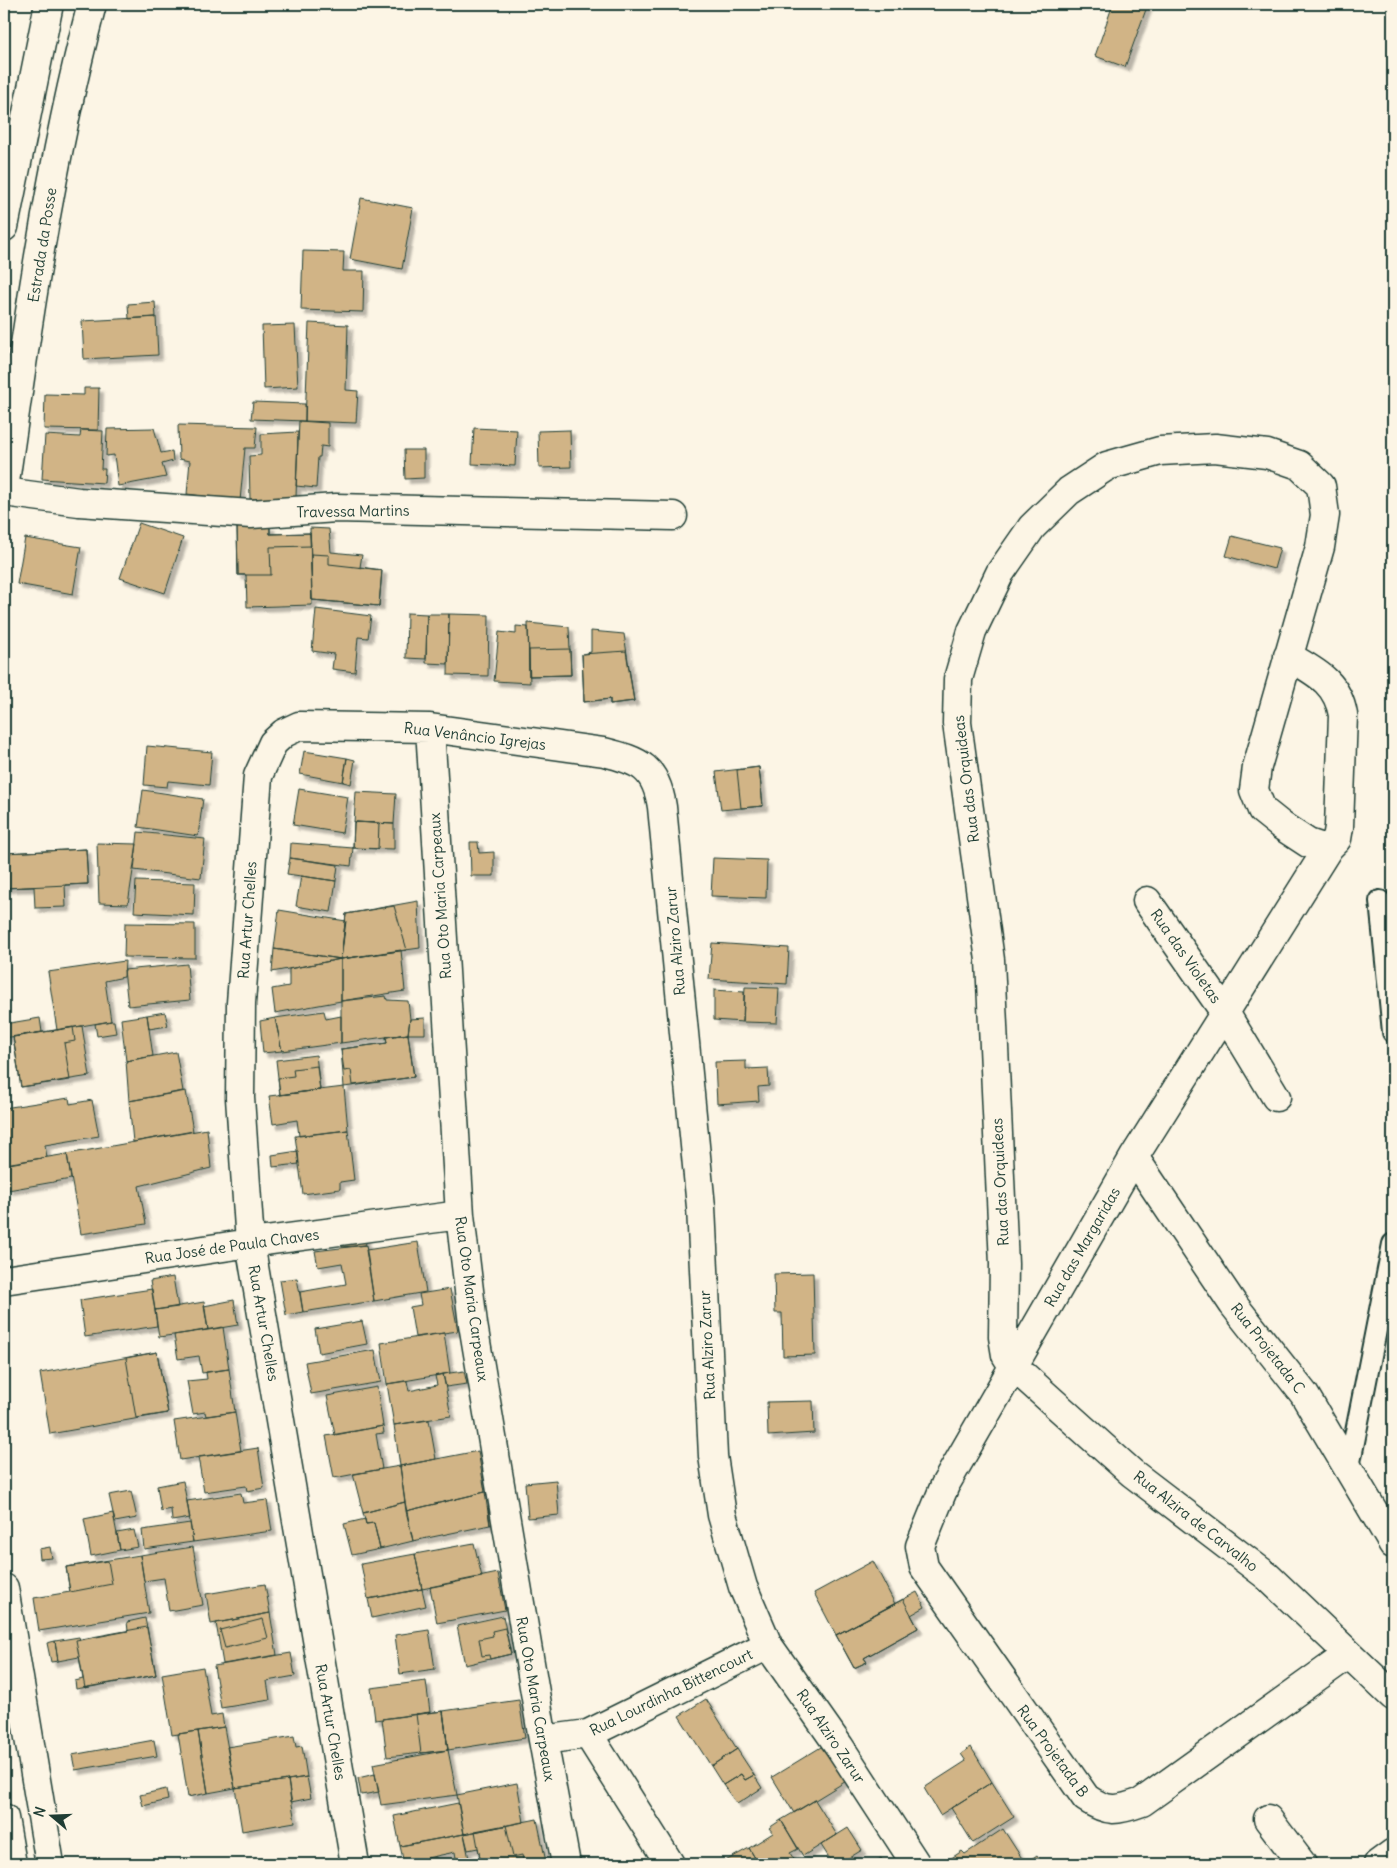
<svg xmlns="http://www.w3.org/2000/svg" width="1397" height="1868" viewBox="0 0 1397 1868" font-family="Delius,sans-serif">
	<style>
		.building { fill: #d1b486; stroke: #1f3d34; filter: url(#shadow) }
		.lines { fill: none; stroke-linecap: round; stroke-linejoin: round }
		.lane-casing { stroke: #1f3d34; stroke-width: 24 }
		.street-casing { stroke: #1f3d34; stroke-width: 31 }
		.primary-casing { stroke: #1f3d34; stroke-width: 31 }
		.lane { stroke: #fcf5e5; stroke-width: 20 }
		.street { stroke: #fcf5e5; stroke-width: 28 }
		.primary { stroke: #fcf5e5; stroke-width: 28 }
		.labels { text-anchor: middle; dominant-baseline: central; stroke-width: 4.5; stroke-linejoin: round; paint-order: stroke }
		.street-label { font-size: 15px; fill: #1f3d34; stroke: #fcf5e5 }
	</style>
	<defs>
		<filter id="shadow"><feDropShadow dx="4.5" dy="4.5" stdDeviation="1" flood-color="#0004"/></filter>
	</defs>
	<rect width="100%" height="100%" fill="#fcf5e5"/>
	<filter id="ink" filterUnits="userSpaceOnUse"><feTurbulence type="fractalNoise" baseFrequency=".02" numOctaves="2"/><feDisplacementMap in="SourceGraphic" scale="10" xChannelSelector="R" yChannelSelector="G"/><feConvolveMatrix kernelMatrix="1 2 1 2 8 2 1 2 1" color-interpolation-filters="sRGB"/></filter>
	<g filter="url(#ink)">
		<path class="building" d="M1113,4h35l-23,63 -30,-11z
			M361,198l52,10 -11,61 -52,-10z
			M303,251l41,1 -1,19h21l-1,41 -62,-2z
			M155,302l1,15 -27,2 -1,-15z
			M156,317l2,38 -74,4 -2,-38z
			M309,323l39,2 -2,65 12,1 -2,32 -51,-2z
			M295,325l3,62 -34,2 -2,-63z
			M84,388h15l-1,42 -54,-1 1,-35 39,1z
			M253,402l52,2v17l-54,-2z
			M299,421l29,2v24l-7,-1 -1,11h-2l-2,31 -20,-2z
			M178,425l79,2 -2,21h-10l-5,53 -53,-7 3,-33 -11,-2z
			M154,428l7,25 11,-2 1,10 -11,3 4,13 -48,9 -4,-31 -8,1 1,-27z
			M474,428l43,2 -2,36 -43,-2z
			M81,430l22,1 -2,38h4l-1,14 -62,-4 3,-44 35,2z
			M570,430l1,37 -32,1 -1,-37z
			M298,432l-2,66 -46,1 -1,-43 12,-1v-21z
			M404,450h20v28l-19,1z
			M139,523l44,15 -18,55 -45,-15z
			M270,526v8l40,-1 2,72 -65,2 -1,-32h-8l-1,-48z
			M270,526v8l40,-1 1,13 -41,1 1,28h-33l-1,-48z
			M310,528l19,1 2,23 31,3 -2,12 22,3 -3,36 -67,-6z
			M1232,536l48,12 -6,21 -48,-13z
			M25,538l56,9 -8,47 -56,-10z
			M311,554l18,1v9l53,6 -3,36 -67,-6z
			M316,609l55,7 -3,22 -10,-1 -3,35 -23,-3 2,-15 -22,-3z
			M407,613l20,1 -1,45 -20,-1z
			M427,614h22l-1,50 -22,-1z
			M449,614l40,1 -1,61 -40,-1z
			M528,623l41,4 2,48 -42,1z
			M516,626l12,1 2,56 -36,-2 5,-49 17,2z
			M591,631l33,3 10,67 -24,3v-5l-26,3 -2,-48 9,-2z
			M570,649l1,26 -42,1v-26z
			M626,651l8,50 -24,3v-5l-26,3 -2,-48z
			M147,746l65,6 -3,33 -41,-4 -1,6 -23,-2z
			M304,751l43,7 -4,24 -43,-8z
			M347,758l8,2 -4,24 -8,-2z
			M759,767l4,39 -22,2 -4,-38z
			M759,767l4,39 -42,4 -5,-38z
			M299,789l49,8 -6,36 -49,-8z
			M143,790l60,9 -5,37 -60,-9z
			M356,792l40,2 -2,30 -40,-2z
			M354,822l25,1 -1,26 -25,-1z
			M354,822l40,2v25l-41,-1z
			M138,832l67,7 -4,39 -67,-8z
			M470,842h8l1,11 15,-1v24h-23z
			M97,843l40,1 -9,60 -29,-1z
			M291,843l62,5 -2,18 -61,-8z
			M86,849l2,35 -84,4v-35z
			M86,849l2,35 -23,1 1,22 -31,1 -1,-21 -30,1v-35z
			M290,858l48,7 -2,16 -49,-7z
			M713,858l54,2 -1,38 -55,-2z
			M301,876l35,5 -5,31 -35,-6z
			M136,881l59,2 -1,32 -60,-3z
			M418,901l2,47 -79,11 5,-45z
			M394,906l13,44 -66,9 5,-45z
			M279,910l67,11 -5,38 -67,-10z
			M125,923l70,1v34l-71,-1z
			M712,943l77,5 -2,36 -78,-5z
			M274,949l67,10 -69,13z
			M401,950l4,41 -64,10v-42z
			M341,959v42l-66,12 -3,-24 17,-3v-17z
			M125,961l-1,16 -19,4 6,40 -54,9 -9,-58z
			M187,964l3,36 -62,6 -4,-36z
			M745,987l34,1 -2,35 -34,-1z
			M714,990l30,2 -1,30 -29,-2z
			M386,996l1,4 21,1 2,18 -2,15 -67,9v-42z
			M324,1011l2,8 15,-3v27l-59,8 -7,-33z
			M165,1012l3,14 -19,3 -2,-14z
			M147,1015l6,41 -27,5 -5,-42z
			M40,1018l2,14 -38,6v-14z
			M275,1018l7,33 -19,2 -3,-32z
			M425,1018v16h-17l2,-15z
			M111,1021h3l2,12 -19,3 -2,-12z
			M82,1026l8,50 -69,11 -8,-50z
			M73,1027l2,14 -11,2 6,37 -49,7 -8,-50z
			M408,1034l6,43 -61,8 -2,-15 -7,1 -3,-22 46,-6 -1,-6z
			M408,1034l6,43 -70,10 -3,-38 46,-6 -1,-6z
			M176,1052l7,39 -54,10 -3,-40z
			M316,1055l4,35 -40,5 -4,-35z
			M746,1061v8l22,-1 1,18 -11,1 1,14 -42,3 -2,-42z
			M317,1066l3,24 -40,5 -2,-17 16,-2 -1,-7z
			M344,1087l4,43 -49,6 -2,-16 -24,4 -4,-28z
			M186,1091l7,40 -60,11 -4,-41z
			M69,1098l1,6 22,-4 7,36 -54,9 2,12 -43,8v-57z
			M207,1129l4,39 -72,18 7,38 -65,10 -14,-80z
			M348,1130l6,50 -14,2v7l-37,5 -8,-58z
			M298,1151l1,13 -26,3 -1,-12z
			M67,1154l4,25 -63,11 -3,-26z
			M364,1231l2,14 -24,2 -2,-12z
			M418,1242l8,50 -52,9 -8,-51z
			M366,1245l8,56 -71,11 -3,-20 46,-8 -4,-21 -24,4 -3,-16z
			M813,1273l2,82 -32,1 -1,-43h-7l-1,-39z
			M173,1277l5,30 -23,3 -5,-29z
			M297,1278l6,34 -17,3 -6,-35z
			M152,1289l5,37 -72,11 -5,-37z
			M450,1289l8,42 -43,6 -5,-30 11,-2 -2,-11z
			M234,1300l4,25 -30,5 -4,-24z
			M204,1302l4,28 -49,7 -4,-27z
			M362,1321l5,23 -48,9 -4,-24z
			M223,1327l6,42 -27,4 -3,-17 -21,3 -4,-24z
			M444,1333l6,40 -63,11 -6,-41z
			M375,1350l6,32 -70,12 -6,-32z
			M157,1352l11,61 -32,5 -10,-60z
			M157,1352l11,61 -118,21 -10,-61z
			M229,1369l6,43 -29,4 -1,-4 -12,2 -6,-33 20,-2 -1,-7z
			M464,1371l3,13 -21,3 -3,-13z
			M443,1374l8,42 -57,9 -7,-41 20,-3 2,10 28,-6 -2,-9z
			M377,1387l6,39 -48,9 -8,-39z
			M813,1401l1,32 -46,3 -1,-34z
			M235,1412l6,39 -61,9 -6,-39z
			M429,1420l7,39 -36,7 -6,-41z
			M383,1426l1,7 -8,1 6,35 -48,9 -8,-42z
			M258,1448l6,40 -17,3 -1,-5 -42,6 -6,-35z
			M478,1451l7,41 -79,19 -6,-45z
			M400,1466l5,36 -42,11 -10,-39z
			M556,1480l3,35 -31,3 -3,-35z
			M183,1481l7,37 -18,3 -1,-12 -10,2 -4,-25z
			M131,1491l6,27 -22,4 -6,-27z
			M485,1492l5,33 -77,16 -7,-30z
			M241,1493l2,10 24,-3 5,31 -79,11 -6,-41z
			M405,1502l8,39 -33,8 -6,-26 -8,1 -3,-11z
			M496,1507l3,17 -9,1 -2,-17z
			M113,1513l7,37 -29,6 -7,-37z
			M365,1519l1,5 8,-1 6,26 -28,6 -8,-31z
			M190,1523l3,19 -49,7 -2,-19z
			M134,1530l4,17 -18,3 -3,-17z
			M474,1543l8,34 -60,12 -7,-35z
			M50,1547l2,11 -12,1 -1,-10z
			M193,1547l10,58 -34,6 -5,-33 -20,3 -4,-26z
			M415,1554l7,35 -54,10 -7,-35z
			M140,1555l9,58 -110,18 -5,-33 36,-6 -4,-25z
			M108,1561l4,23 -42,8 -4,-25z
			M873,1561l22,43 -59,31 -22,-42z
			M498,1573l7,37 -68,13 -7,-36z
			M265,1584l5,29 -59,11 -5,-30z
			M422,1589l4,17 -54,12 -4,-19z
			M917,1592l8,15 -14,8 7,13 -54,30 3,4 -13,6 -18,-33z
			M903,1599l15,29 -54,30 3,4 -13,6 -18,-33z
			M270,1613l7,42 -54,9 -7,-41z
			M503,1616l8,38 -46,11 -8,-39z
			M145,1618l11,57 -80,14 -1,-8 8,-2 -4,-22 -21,4 -3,-20 24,-4 1,3 48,-9 -1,-9z
			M263,1619l5,19 -43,10 -5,-18z
			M147,1627l9,48 -71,13 -9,-48z
			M505,1628l6,26 -21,5 -1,-4 -7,1 -3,-17 14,-3 -1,-5z
			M429,1630l6,39 -35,5 -5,-39z
			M55,1641l3,20 -7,1 -4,-19z
			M291,1653l4,23 -28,5 3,19 -49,8 -7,-42z
			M203,1667l8,49 11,-2 2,13 -52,8 -10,-61z
			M426,1681l4,31 -55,8 -4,-32z
			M706,1699l31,50 -26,17 -32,-50z
			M519,1700l6,38 -77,12 -5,-39z
			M443,1711l5,39 -27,3 -5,-39z
			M443,1711l5,39 -61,7 -5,-38z
			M224,1727l11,61 -27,5 -10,-62z
			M198,1731l10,62 -20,4 -10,-63z
			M294,1736l2,11 6,-1 5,31 -72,11 -8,-41z
			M154,1740l3,16 -82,14 -3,-15z
			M826,1744l22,36 -54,33 -22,-36z
			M971,1747l21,35 -52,33 -16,-27 42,-27 -5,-7z
			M737,1749l17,26 -9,5 -4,-6 -18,11 -12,-19z
			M448,1750l9,45 -76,10 -8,-41z
			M375,1774l4,18 -18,3 -3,-17z
			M741,1774l4,6 9,-5 8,13 -25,16 -14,-19z
			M307,1777l4,21 -20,4 -3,-22z
			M288,1780l7,42 -53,9 -7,-43z
			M992,1782l22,35 -41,26 -22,-35z
			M517,1783l7,39 -60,12 -7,-39z
			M166,1789l2,11 -25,6 -3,-11z
			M815,1800l22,35 -34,21 -22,-36z
			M458,1803l6,31 -64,12 -6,-30z
			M537,1819l9,43 -12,2h-53l-3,-16 -10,2 -4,-16z
			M781,1820l17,29 -8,4 5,8 -4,3h-47l11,-6 -6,-10 24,-15 -4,-5z
			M506,1825l7,32 9,-2 2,9h-43l-6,-33z
			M848,1828l14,22 -23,14h-6l-12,-19z
			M1003,1829l20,31 -7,4h-66l-3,-3 15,-10 3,3z
			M464,1834l6,30h-13l-2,-12 -51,11 -4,-17z
			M749,1848l6,10 -11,6h-24z
			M1037,1855l6,9h-19z
			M436,1857l1,7h-43l10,-1z
			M881,1858l4,6h-14z"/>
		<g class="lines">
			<g class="lane-casing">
				<path id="lane" d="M1380,901l13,131
					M1349,1467l44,-223"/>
			</g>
			<g class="street-casing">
				<path id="street" d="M4,492l75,10 172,12 85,-6 337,8
					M1288,656c27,16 49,25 55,59l-4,112 -2,12 -8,8h-9l-12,-4 -26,-17 -20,-16 -8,-20 3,-23 63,-220 5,-32 -4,-29 -22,-21 -32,-11 -52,-6 -55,3 -53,15 -38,25 -37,36 -32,46 -28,58 -14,48 -1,44 33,237 14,304 -1,73 3,18 7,11 119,107 135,103 126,120
					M430,728l30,487 13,109 70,416 23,124
					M1329,847l-195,310 -189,328 -25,61 4,21 162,231c22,15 31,13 56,4l207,-148
					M1147,901l77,110 52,86
					M1134,1157l99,147 71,90 89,150
					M4,1280l246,-37 210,-28
					M588,1734l82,130
					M543,1740l45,-6 180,-89
					M1268,1819l34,45
					M355,1864l-105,-621 -10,-145 1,-95 17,-227 15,-33 11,-10 15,-7 131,2 174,24c36,9 52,15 58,55l39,400 12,249 9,59 21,72 25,58 71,101 77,118
					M1378,1864l15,-11"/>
			</g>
			<g class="primary-casing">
				<path id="primary" d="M4,227l45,-223
					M4,489c23,-163 46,-326 88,-485
					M4,1588l46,276
					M4,1818l8,46"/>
			</g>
			<use href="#lane" class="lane"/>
			<use href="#street" class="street"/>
			<use href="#primary" class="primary"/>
		</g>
	</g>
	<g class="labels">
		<g class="street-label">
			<text transform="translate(42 245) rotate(-81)">Estrada da Posse</text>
			<text transform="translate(353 511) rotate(-1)">Travessa Martins</text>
			<text transform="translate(475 736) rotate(7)">Rua Venâncio Igrejas</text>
			<text transform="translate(966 779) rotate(-97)">Rua das Orquideas</text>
			<text transform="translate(440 896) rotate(-94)">Rua Oto Maria Carpeaux</text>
			<text transform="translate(247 920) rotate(-86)">Rua Artur Chelles</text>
			<text transform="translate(675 941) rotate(-95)">Rua Alziro Zarur</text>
			<text transform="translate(1186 956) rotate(55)">Rua das Violetas</text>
			<text transform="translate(1000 1182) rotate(-93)">Rua das Orquideas</text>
			<text transform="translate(232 1246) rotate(-8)">Rua José de Paula Chaves</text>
			<text transform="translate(1082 1247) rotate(-60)">Rua das Margaridas</text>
			<text transform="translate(472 1299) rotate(82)">Rua Oto Maria Carpeaux</text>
			<text transform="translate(264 1323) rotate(80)">Rua Artur Chelles</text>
			<text transform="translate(707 1345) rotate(-93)">Rua Alziro Zarur</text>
			<text transform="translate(1268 1348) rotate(52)">Rua Projetada C</text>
			<text transform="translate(1196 1521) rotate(38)">Rua Alzira de Carvalho</text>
			<text transform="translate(671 1692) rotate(-26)">Rua Lourdinha Bittencourt</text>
			<text transform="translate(536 1699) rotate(80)">Rua Oto Maria Carpeaux</text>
			<text transform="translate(331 1722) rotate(80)">Rua Artur Chelles</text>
			<text transform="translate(831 1736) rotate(56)">Rua Alziro Zarur</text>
			<text transform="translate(1053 1751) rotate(54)">Rua Projetada B</text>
		</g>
	</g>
	<rect width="1397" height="1868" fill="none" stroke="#fcf5e5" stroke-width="20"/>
	<rect x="10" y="10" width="1377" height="1848" fill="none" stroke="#1f3d34" stroke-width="2" filter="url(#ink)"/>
	<g transform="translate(52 1816) rotate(289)" stroke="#fcf5e5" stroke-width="4" paint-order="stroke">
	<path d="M0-4L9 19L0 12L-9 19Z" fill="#1f3d34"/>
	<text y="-8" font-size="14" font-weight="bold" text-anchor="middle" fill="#1f3d34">N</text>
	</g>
</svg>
